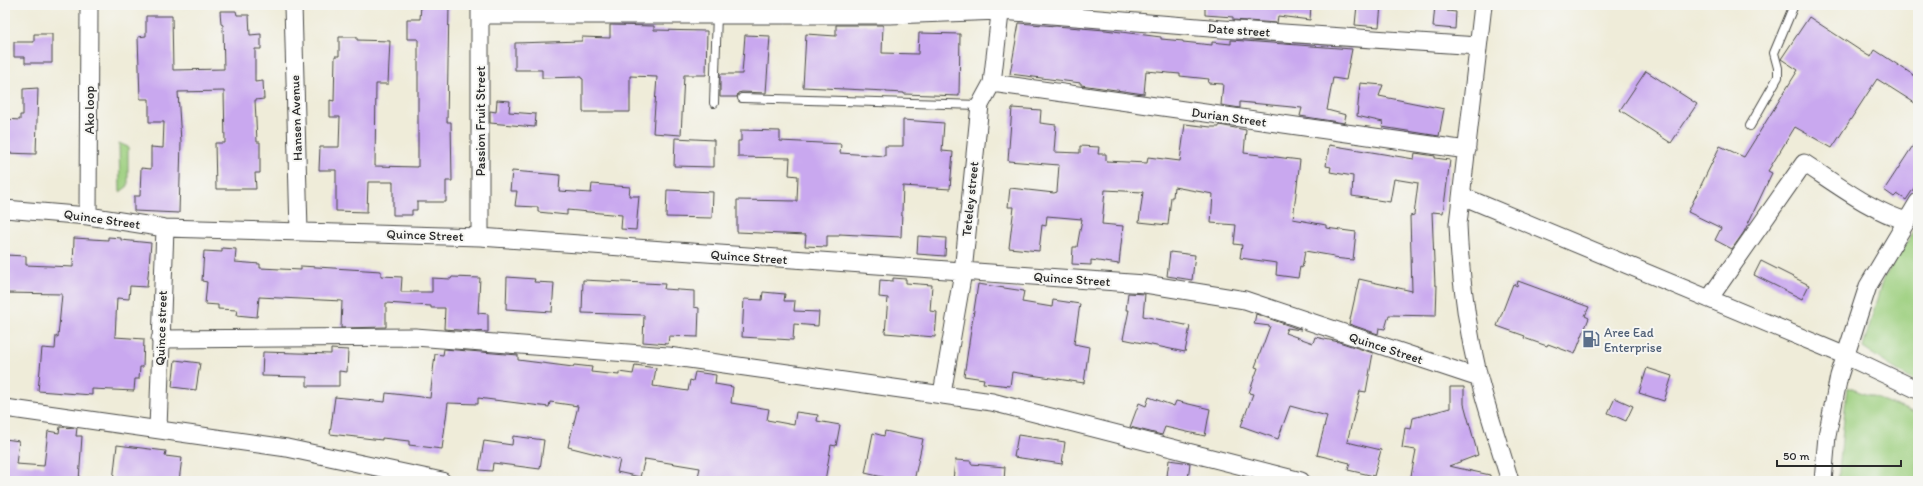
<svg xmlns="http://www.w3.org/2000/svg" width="1923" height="486" viewBox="0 0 1923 486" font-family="Itim,sans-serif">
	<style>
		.green { fill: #9ccf7e; stroke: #647d54 }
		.building { fill: #c9a8ef }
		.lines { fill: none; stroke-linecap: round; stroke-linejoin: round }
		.service-casing { stroke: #484845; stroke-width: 10 }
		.minor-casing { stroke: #484845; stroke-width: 19 }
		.service { stroke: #fff; stroke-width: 8 }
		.minor { stroke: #fff; stroke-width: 17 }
		.labels { text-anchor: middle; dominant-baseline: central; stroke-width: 4; stroke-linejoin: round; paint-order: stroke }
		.street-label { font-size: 13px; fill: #2b2b2b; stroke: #f6f6f2 }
		.service-label { font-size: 13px; fill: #4e5e75; stroke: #f6f6f2; text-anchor: start }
	</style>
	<rect width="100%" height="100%" fill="#f6f6f2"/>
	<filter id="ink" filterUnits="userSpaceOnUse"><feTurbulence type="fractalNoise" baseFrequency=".025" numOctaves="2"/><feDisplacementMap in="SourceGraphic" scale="8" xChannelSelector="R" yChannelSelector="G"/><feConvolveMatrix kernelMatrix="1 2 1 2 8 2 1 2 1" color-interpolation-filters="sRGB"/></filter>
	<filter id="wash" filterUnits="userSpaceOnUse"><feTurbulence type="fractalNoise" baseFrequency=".012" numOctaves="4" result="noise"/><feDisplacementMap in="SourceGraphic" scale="16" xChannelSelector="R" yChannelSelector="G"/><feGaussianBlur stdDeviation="0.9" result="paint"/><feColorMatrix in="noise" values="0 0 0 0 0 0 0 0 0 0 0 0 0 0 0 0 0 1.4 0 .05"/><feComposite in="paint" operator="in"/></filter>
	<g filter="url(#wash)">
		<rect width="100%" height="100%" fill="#efecd9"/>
		<path class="green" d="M119,143l9,4v39l-8,6z
			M1918,225v159l-55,-36 19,-67z
			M1847,387l71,27v67h-80z"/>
		<g id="blocks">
			<path class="building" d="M421,5h28l-2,117h4l1,59h-6v21h-29v8h-5v5h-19v-33h-25l-1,30 -31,-1v-41h-17l1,-23h19l1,-30h-10v-17l4,1 1,-45h4v-19h18v3l33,1 -2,43h-12l-1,82 43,1v-128h-11v-20h13z
				M1205,5h106l-1,15 -32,-4 -1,7 -44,-3v-3l-28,-2z
				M1357,5h24l-2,22 -24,-2z
				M1435,5h13l-1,6 9,1 -1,17 -22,-2z
				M220,11h16l1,4h12l1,20 11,-1v15h-6v33l8,-1 1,18 -9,1 2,42h3v31h-5l1,16h-40l-1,-46h10l-1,-52 -46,1 3,50 -2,71 -45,-2v-15h6l1,-28 10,1v-22l12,1 1,-26h-15v-23h-9l-2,-62 8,-1v-20h26l1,54 51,-1 -1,-44 -2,-1z
				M1809,17l58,38 4,2 4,-7 43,28v27l-41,-26 -45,69 -37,-21 -27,44 4,2 -28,59 -12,17 -17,-9 6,-12 -33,-16 32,-66 24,11 54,-87 -17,-11z
				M1019,23l86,7 56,7v2l22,2v1l29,3v-3l19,2v-4l121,9 -6,31 -13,-2 -6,32 19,5 -2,8 -44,-7 2,-8 -62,-6v6l-19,-3 2,-21 -15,-1 1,-4 -29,-3v-2l-34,-3 -2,23 -63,-9v-2l-71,-9z
				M610,25l44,1v4l53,1 -1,44h-22l-3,60 -28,-2 4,-56 -27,-1v36h-47v-33l-2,-1v-1l-39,1v-8h-27v-27l67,-2v-4l28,1z
				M836,25h47l-1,28 36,1 1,-21 41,1 -1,62 -55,-2v-1l-18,-1v-1l-83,-4 3,-53 30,2z
				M34,34h18v29h-27v-6h-11v-15h20z
				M745,35l25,1 -4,57 -24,-1 -4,1 -1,4h-17v-23h22z
				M1646,71l51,33 -26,39 -51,-33z
				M1360,83l23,2 -4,11 65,13 -5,27 -57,-9 1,-5 -26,-6z
				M38,88l-2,66 -31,-1v-34l15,1v-5h3v-26z
				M497,100l13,1 -1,11 27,2 -1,13 -45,-4v-12l6,1z
				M1012,108l29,2 -1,13 16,2 -2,27 26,1v-7l19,1 -1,7h8v7l41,2 1,-6 32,4 5,-37 26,3h8v-2l27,5 -2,23 56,7 -7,59 33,6v3l30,4 -3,28 -20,-2 1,-2 -29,-5 -3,17 -2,-1 -2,11 -22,-3 1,-12 -37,-5 2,-13 -8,-1 2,-19 -25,-2 2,-29 -39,-7 -1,10h-2l-3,28 -29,-3 4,-30 -38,-2 -3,34 21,2 -4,38 -28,-4v5l-19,-1 1,-17h4l5,-28 -35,-3 -1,10 -4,-1 -3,26 -30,-3 5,-41h-6l2,-19 44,5 3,-1 2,-27 -51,-4z
				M903,120l41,3 -2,28 11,1 -3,37 -47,-3 -2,51 -62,-3v2h-12v11l-22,-1 1,-11 -69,-3v-32l60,1 1,-25 -9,-1 1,-17 -52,-1v-16h3v-11l39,1v10l61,3 -1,9 45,3v-10h18z
				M675,138l39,2v27l-40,-1z
				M1918,138v44l-12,18 -9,-6 -3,3 -10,-7z
				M1329,145l85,14 1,-6 20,3v2l15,2 -7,53 -11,-1 3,73h2l-1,31 -47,-1 -4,14 -6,-1 -1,6 -29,-10 10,-45 53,12 -2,-75 4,-1 4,-32 -24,-4 -4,23 -38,-6 1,-20 -23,-4 1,-5 -5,-1z
				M512,171l48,4 -1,16 32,2 1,-9 38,3 -1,9h10l-3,34 -15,-1 1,-14 -55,-5v5l-29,-3v-5l-23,-1 2,-15h-7z
				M667,190l46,2 -1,26 -46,-1z
				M918,236l28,2 -1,18 -28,-2z
				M108,237l13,1v2l30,3 -4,44 -17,-1 -1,13 -12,-1 -2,39 29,2 -1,28h-3l-1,12h-4l-1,12 -42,-2v6l-54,-4 4,-43 13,1 1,-13 2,1 4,-43 -57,-1v-38l21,1v9l47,2 1,-29 34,2z
				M222,248l14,1 -1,13 25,2v4l41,2v-4l80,5v5l21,1 -1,15h31v-14l19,1 1,-2 28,1 -2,35 10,1v18l-44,-3 1,-21h-14v-2l-45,-3v24l-45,1 1,-27 -83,-4 -2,20 -21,-2 1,-5 -19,-1v-4l-13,-1 2,-22 -5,-1 2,-30 18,1z
				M1170,252l25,3 -3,25 -25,-4z
				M1761,261l48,24 -7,14 -48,-24z
				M507,277l28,2 -1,3 20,1 -2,29 -46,-3z
				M893,278l13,1v4l26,2 -2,26 7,1 -2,25 -50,-4 3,-35 -9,-1 1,-17 13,1z
				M583,280l82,4 -1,5 30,2v16l5,1 -1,29 -29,-1 -1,8 -25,-2 1,-27 -62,-2z
				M1518,281l71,26 -4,9 4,2 -14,36 -27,-10 -1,2 -23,-8 1,-2 -28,-10 16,-42 4,2z
				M978,284l46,7 -2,11 30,5 1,-7 27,4 -6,40 15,3 -5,36 -72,-11 -2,14 -27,-3 1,-4 -20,-3z
				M763,292l22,2 -1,7h11l-1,10 25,1 -1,14 -24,-2 -1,16 -51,-3 2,-38 18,1z
				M1128,293l17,1 -2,22 47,10 -5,26 -62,-13 6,-29h-3z
				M1256,314l43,15 2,1 -14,-2 -2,5 28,10 2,-6 24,5 34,11 -7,39 -6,-1 -13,51 34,8 -7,26 -26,-6 2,-7 -33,-8 10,-39 -37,-10 -12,33 -37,-13 12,-32 -4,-1 9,-25 -3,-1 15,-41 -16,-2z
				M331,349l17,1 -1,22 -8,-1v15h-32v-9l-45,-1 1,-24 68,2z
				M444,349l74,6v5l55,7 1,-2 18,2 -1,5 28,3v-3l14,2 2,-9 21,3 -3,18 35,5 2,-11 3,1 2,-9 21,3 -1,9 18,3 -2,16 38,6 -2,11 27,5 2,-13 22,3 -1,6 23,4 -4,21 -5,-1 -6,36h-128l3,-13 -55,-9 -5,18 -23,-5 3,-12 -52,-13 10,-41 -28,-4 -1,5 -71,-9v6l-30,-1 -6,46 -33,-4v-4l-27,-3v2l-52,-6 5,-37 50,5 1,-9 44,5 5,-44 8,1z
				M175,360l25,3 -4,27 -24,-3z
				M1647,368l25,8 -8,25 -25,-8z
				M1450,387h14v17l14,51 -29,11 41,9v6h-80l6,-31 -14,-2 3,-20 6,1 2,-11 37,-10z
				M1149,397l25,9 2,-5 34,8 -5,27 -40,-9 -3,8 -32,-8 9,-24 7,3z
				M1615,398l18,8 -7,15 -18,-8z
				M60,427l17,1 -1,8h6l-3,45h-74v-42l14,2 -3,23 28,2 4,-35 11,2z
				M885,431l38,8 -9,42h-14l-35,-8 8,-40 11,3z
				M1018,435l47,7 -3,22 -48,-7z
				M513,436l31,4 -4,29 -47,-6 -1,8 -13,-1 5,-29 28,4z
				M117,445l49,6 -1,5 17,2 -3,23h-66z
				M955,460l16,1v3l34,3 -1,14h-51z
				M1169,460l21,3 -2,16 -21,-3z"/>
		</g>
	</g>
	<g filter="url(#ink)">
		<use href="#blocks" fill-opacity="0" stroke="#484845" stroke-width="1"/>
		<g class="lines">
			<g class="service-casing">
				<path id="service" d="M742,98l238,7
					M714,103l3,-89
					M1750,126l28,-49v-9l-4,-15 20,-48"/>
			</g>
			<g class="minor-casing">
				<path id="minor" d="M293,5l6,226
					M480,5v232
					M1483,5l-25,219c2,52 9,104 21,154 9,35 21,69 31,103
					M480,15h410l111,-4 221,18 256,17
					M992,83l475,67
					M1462,196l384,160 72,34
					M5,209l83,7 77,12 315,9 665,47 100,16 234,78
					M88,216l1,-211
					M1709,299l95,-136c31,20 67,48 103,58
					M160,339l255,-2 253,19 324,46 309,79
					M942,394l21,-122 17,-167 12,-22 9,-78
					M5,408l282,40 155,33
					M158,429l7,-201
					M1823,481l4,-45 12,-60 29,-90 50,-84"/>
			</g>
			<use href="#service" class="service"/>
			<use href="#minor" class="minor"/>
		</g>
	</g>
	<defs>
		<g id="fuel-bare" transform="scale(1.38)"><path d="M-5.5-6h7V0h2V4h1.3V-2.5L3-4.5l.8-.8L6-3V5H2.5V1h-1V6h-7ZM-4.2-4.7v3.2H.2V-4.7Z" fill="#5c6f8a" stroke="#f6f6f2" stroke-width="2.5" paint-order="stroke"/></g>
	</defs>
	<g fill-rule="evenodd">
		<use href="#fuel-bare" x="1591" y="339"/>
	</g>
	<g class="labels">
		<g class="street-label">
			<text transform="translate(1239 30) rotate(4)">Date street</text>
			<text transform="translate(89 110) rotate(-90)">Ako loop</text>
			<text transform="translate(1229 117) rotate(8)">Durian Street</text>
			<text transform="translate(296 118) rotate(-92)">Hansen Avenue</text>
			<text transform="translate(480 121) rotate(-90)">Passion Fruit Street</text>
			<text transform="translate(970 199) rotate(-84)">Teteley street</text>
			<text transform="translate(102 219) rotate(8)">Quince Street</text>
			<text transform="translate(425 235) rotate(2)">Quince Street</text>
			<text transform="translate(749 257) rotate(4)">Quince Street</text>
			<text transform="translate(1072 279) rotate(4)">Quince Street</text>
			<text transform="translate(161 328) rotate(-88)">Quince street</text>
			<text transform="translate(1386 348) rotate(18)">Quince Street</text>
		</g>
		<g class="service-label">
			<text x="1604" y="332">Aree Ead<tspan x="1604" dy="15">Enterprise</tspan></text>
		</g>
	</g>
	<rect width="1923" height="486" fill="none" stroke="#f6f6f2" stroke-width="20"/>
	<path d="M1777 460v6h124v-6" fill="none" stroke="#2b2b2b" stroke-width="2"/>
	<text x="1783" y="460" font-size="12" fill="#2b2b2b" stroke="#f6f6f2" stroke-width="3" paint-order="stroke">50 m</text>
</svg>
